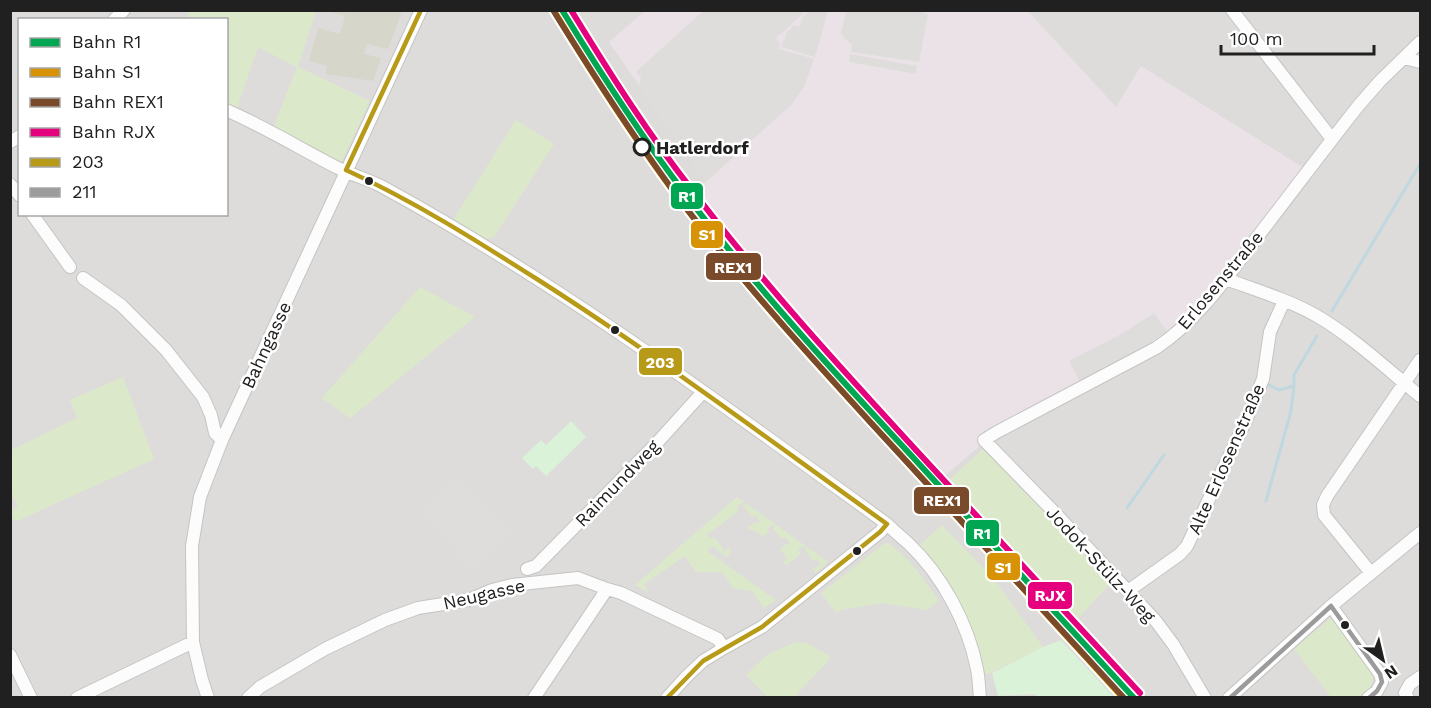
<svg xmlns="http://www.w3.org/2000/svg" width="1431" height="708" viewBox="0 0 1431 708" font-family="'Work Sans',sans-serif">
	<style>
		.residential { fill: #dddcda; fill-rule: evenodd }
		.industrial { fill: #ebe2e7 }
		.construction { fill: #d7d6cb }
		.grass { fill: #dbe9ca }
		.park { fill: #d9f2d8 }
		.parking { fill: #dedddc }
		.lines { fill: none; stroke-linecap: round; stroke-linejoin: round }
		.stream { stroke: #bfd8df; stroke-width: 3 }
		.minor-casing { stroke: #c5c4c3; stroke-width: 14 }
		.minor { stroke: #fcfcfc; stroke-width: 12 }
		.bus-1-casing { stroke: #fff; stroke-width: 9 }
		.bus-2-casing { stroke: #fff; stroke-width: 9 }
		.bus-1 { stroke: #b79a18; stroke-width: 4.5 }
		.bus-2 { stroke: #9b9b9b; stroke-width: 4.5 }
		.rail-1-casing { stroke: #fff; stroke-width: 10 }
		.rail-2-casing { stroke: #fff; stroke-width: 10 }
		.rail-3-casing { stroke: #fff; stroke-width: 10 }
		.rail-4-casing { stroke: #fff; stroke-width: 10 }
		.rail-1 { stroke: #00a651; stroke-width: 6 }
		.rail-2 { stroke: #d79205; stroke-width: 6 }
		.rail-3 { stroke: #7a4b2a; stroke-width: 6 }
		.rail-4 { stroke: #e5007d; stroke-width: 6 }
		.stop-dot { fill: #fff; stroke: #202020; stroke-width: 3 }
		.bus-dot { fill: #202020; stroke: #fff; stroke-width: 2 }
		.labels { text-anchor: middle; dominant-baseline: central; stroke-width: 5; stroke-linejoin: round; paint-order: stroke }
		.stop-label { font-size: 18px; font-weight: bold; fill: #202020; stroke: #fff; text-anchor: start }
		.street-label { font-size: 18px; fill: #202020; stroke: #fff }
		.line-badge { stroke: #fff; stroke-width: 2 }
		.badge-label { font-size: 16px; text-anchor: middle; font-weight: bold; fill: #fff }
	</style>
	<rect width="100%" height="100%" fill="#eeece9"/>
	<path class="residential" d="M10,11h1410v686h-1409zM20,20h206v194h-206z"/>
	<path class="industrial" d="M645,11h383l88,96 25,-41 163,102 -102,130 -41,41 -152,82 -67,57 -127,-133 -49,-57 -73,-95 13,-11 -97,-140z"/>
	<path class="construction" d="M328,11h74l-14,38 -21,-5 -3,10 17,4 -8,23 -47,-7 1,-8 -18,-5 9,-33 22,6 5,-18z"/>
	<path class="grass" d="M187,11h129l-18,56 72,34 -30,64 -67,-37 24,-61 -39,-20 -22,64 -9,-5 -1,-86 -36,-1z
		M516,120l38,24 -60,93 -9,2 -31,-20z
		M420,287l55,30 -125,101 -28,-20z
		M123,377l31,82 -137,62 -6,-4v-7l7,-3 -7,-14v-43l66,-32 -7,-18z
		M983,449l129,133 -37,39 -129,-138z
		M737,497l91,65 -12,11 -4,-4 9,-5 -4,-5 -3,2 -9,-11 1,-1 -2,-3 -6,4 3,4 -15,11 -3,-3 4,-4 -7,-9 6,-5 1,1 3,-2 -5,-6 -3,2 -9,-11 2,-1 -2,-3 -6,5 2,2 -6,6 -6,-5 -10,-4 9,-6 1,1 3,-2 -5,-6 -3,2 -9,-12 2,-1 -2,-2 -6,5 2,3 -29,23 -1,-1 -3,2 5,5 3,-2 9,11 -1,2 1,2 6,-4 3,3 -6,6 -14,-11 -5,5 69,49 -12,8 -12,-17 -19,-3 -11,-16h-26l-11,-16 -41,28 5,9 -14,-8z
		M942,525l55,58 46,64 -57,28 -26,-73 -17,-28 -24,-28z
		M886,542c23,14 38,38 53,59l-12,9 -45,-7 -41,7 -5,3 -15,-20z
		M1331,618l43,58 -5,14 -10,7h-28l-37,-48z
		M796,642l11,1 21,12 2,4 -36,38h-26l-22,-22 22,-21z"/>
	<path class="park" d="M571,421l15,16 -40,39 -10,-10 -3,3 -11,-11 19,-18 5,5z
		M1061,640l53,57h-77l-2,-3 -37,2 -6,-23 51,-26z"/>
	<path class="parking" d="M704,10l102,1 -30,27 4,6 -1,5 35,10 -10,28 -12,17 -86,78 -67,-97 2,-8 -5,-5z
		M911,10l17,4 -9,48 -68,-10 1,-7 -11,-11 5,-23z
		M809,11h19l-13,46 -34,-10 7,-17 2,1 2,-6 7,2 3,-9z
		M850,54l67,12 -1,8 -67,-12z
		M1154,313l13,18 -21,15 -66,36 -11,-21 56,-29z
		M457,479l55,56 -40,39 -18,-19 3,-3 -18,-18 2,-3 -18,-18z"/>
	<g class="lines">
		<path class="stream" d="M1332,311l88,-147
			M1267,384l12,6 15,-4
			M1266,501l25,-90 3,-25v-11l23,-39
			M1127,508l37,-53"/>
		<g class="minor-casing">
			<path id="minor" d="M1232,10l100,129
				M114,20l10,-10
				M1404,58l16,4
				M226,110c39,17 75,39 112,58 14,7 29,11 43,18 178,97 342,219 506,338 7,7 14,13 21,19 34,32 60,80 69,126 2,10 2,19 3,29
				M10,142l10,-6
				M10,184l10,12
				M32,214l38,53
				M83,278l38,27 45,45 37,47 8,18 4,18 7,7
				M1226,279c30,11 63,21 91,37 36,21 71,54 103,80
				M527,569l9,-3 119,-121 48,-53
				M1371,573l-47,-58 -1,-10 4,-9 93,-136
				M1128,591l52,-37 7,-8 59,-126 17,-41 7,-47 14,-31
				M1331,606l49,68 2,8 -5,9 -9,7
				M10,655l21,43
				M77,698l116,-56
				M208,698l-6,-18 -9,-38 -1,-96 8,-49 22,-57 199,-430
				M248,698l12,-11 65,-38 60,-29 33,-12 51,-8 23,-10 20,-5 66,-7 29,11 14,4 97,46 6,9
				M534,698l73,-109
				M667,698l19,-21 17,-16 21,-13 38,-21 118,-95 7,-8
				M1205,698l-32,-54 -18,-24 -98,-105 -73,-75 13,-8 159,-84c41,-27 70,-69 99,-108 35,-45 69,-91 104,-135l21,-24 40,-39
				M1229,698l102,-92 89,-73
				M1408,698l-3,-5 5,-9 10,-7"/>
		</g>
		<use href="#minor" class="minor"/>
		<g class="bus-1-casing">
			<path id="bus-1" d="M346,170c68,31 131,71 194,111 119,76 232,161 347,243
				M346,170l75,-160
				M667,698l36,-37 59,-34 118,-95 7,-8"/>
		</g>
		<g class="bus-2-casing">
			<path id="bus-2" d="M1331,606l49,68 2,8 -5,9 -8,7
				M1230,698l101,-92"/>
		</g>
		<use href="#bus-1" class="bus-1"/>
		<use href="#bus-2" class="bus-2"/>
		<g class="rail-1-casing">
			<path id="rail-1" d="M562,10c39,64 79,126 124,185 69,91 146,175 223,258 75,82 150,163 225,245"/>
		</g>
		<g class="rail-2-casing">
			<path id="rail-2" d="M556,14c38,63 79,126 123,185 68,89 144,172 220,254 75,82 150,163 224,245"/>
		</g>
		<g class="rail-3-casing">
			<path id="rail-3" d="M553,10c44,71 89,141 140,207 56,72 117,139 178,206 84,92 169,183 253,275"/>
		</g>
		<g class="rail-4-casing">
			<path id="rail-4" d="M571,10c38,62 77,124 122,181 69,91 145,174 222,258 75,81 150,163 225,244"/>
		</g>
		<use href="#rail-1" class="rail-1"/>
		<use href="#rail-2" class="rail-2"/>
		<use href="#rail-3" class="rail-3"/>
		<use href="#rail-4" class="rail-4"/>
	</g>
	<circle class="stop-dot" cx="642" cy="147" r="8"/>
	<g class="bus-dot">
		<circle cx="369" cy="181" r="5"/>
		<circle cx="615" cy="330" r="5"/>
		<circle cx="857" cy="551" r="5"/>
		<circle cx="1345" cy="625" r="5"/>
	</g>
	<g class="labels">
		<g class="stop-label">
			<text x="656" y="147">Hatlerdorf</text>
		</g>
		<g class="street-label">
			<text transform="translate(1220 280) rotate(-50)">Erlosenstraße</text>
			<text transform="translate(266 345) rotate(-65)">Bahngasse</text>
			<text transform="translate(1226 459) rotate(-66)">Alte Erlosenstraße</text>
			<text transform="translate(617 483) rotate(-46)">Raimundweg</text>
			<text transform="translate(1101 564) rotate(47)">Jodok-Stülz-Weg</text>
			<text transform="translate(484 594) rotate(-13)">Neugasse</text>
		</g>
	</g>
	<g class="line-badge">
		<rect x="670" y="182" width="34" height="28" rx="6" fill="#00a651"/>
		<rect x="690" y="220" width="34" height="29" rx="6" fill="#d79205"/>
		<rect x="705" y="252" width="57" height="29" rx="6" fill="#7a4b2a"/>
		<rect x="638" y="347" width="45" height="29" rx="6" fill="#b79a18"/>
		<rect x="913" y="486" width="57" height="29" rx="6" fill="#7a4b2a"/>
		<rect x="965" y="519" width="35" height="28" rx="6" fill="#00a651"/>
		<rect x="986" y="552" width="35" height="29" rx="6" fill="#d79205"/>
		<rect x="1027" y="581" width="46" height="29" rx="6" fill="#e5007d"/>
	</g>
	<g class="badge-label">
		<text x="687" y="202">R1</text>
		<text x="707" y="240">S1</text>
		<text x="733" y="273">REX1</text>
		<text x="660" y="368">203</text>
		<text x="942" y="506">REX1</text>
		<text x="982" y="539">R1</text>
		<text x="1003" y="573">S1</text>
		<text x="1050" y="601">RJX</text>
	</g>
	<rect width="1431" height="708" fill="none" stroke="#202020" stroke-width="24"/>
	<rect x="18" y="18" width="210" height="198" fill="#ffffff" stroke="#a6a6a6" stroke-width="1.5"/>
	<rect x="30" y="38" width="30" height="9" fill="#00a651" stroke="#a6a6a6" stroke-width="1.5"/>
	<text x="72" y="48" font-size="18" fill="#202020">Bahn R1</text>
	<rect x="30" y="68" width="30" height="9" fill="#d79205" stroke="#a6a6a6" stroke-width="1.5"/>
	<text x="72" y="78" font-size="18" fill="#202020">Bahn S1</text>
	<rect x="30" y="98" width="30" height="9" fill="#7a4b2a" stroke="#a6a6a6" stroke-width="1.5"/>
	<text x="72" y="108" font-size="18" fill="#202020">Bahn REX1</text>
	<rect x="30" y="128" width="30" height="9" fill="#e5007d" stroke="#a6a6a6" stroke-width="1.5"/>
	<text x="72" y="138" font-size="18" fill="#202020">Bahn RJX</text>
	<rect x="30" y="158" width="30" height="9" fill="#b79a18" stroke="#a6a6a6" stroke-width="1.5"/>
	<text x="72" y="168" font-size="18" fill="#202020">203</text>
	<rect x="30" y="188" width="30" height="9" fill="#9b9b9b" stroke="#a6a6a6" stroke-width="1.5"/>
	<text x="72" y="198" font-size="18" fill="#202020">211</text>
	<g transform="translate(1383 660) rotate(146)" stroke="#ffffff" stroke-width="4.5" paint-order="stroke">
	<path d="M0-4.5L10 22L0 15L-10 22Z" fill="#202020"/>
	<text y="-9" font-size="16" font-weight="bold" text-anchor="middle" fill="#202020">N</text>
	</g>
	<path d="M1221 45v9h153v-9" fill="none" stroke="#202020" stroke-width="3"/>
	<text x="1230" y="45" font-size="18" fill="#202020" stroke="#ffffff" stroke-width="4.5" paint-order="stroke">100 m</text>
</svg>
